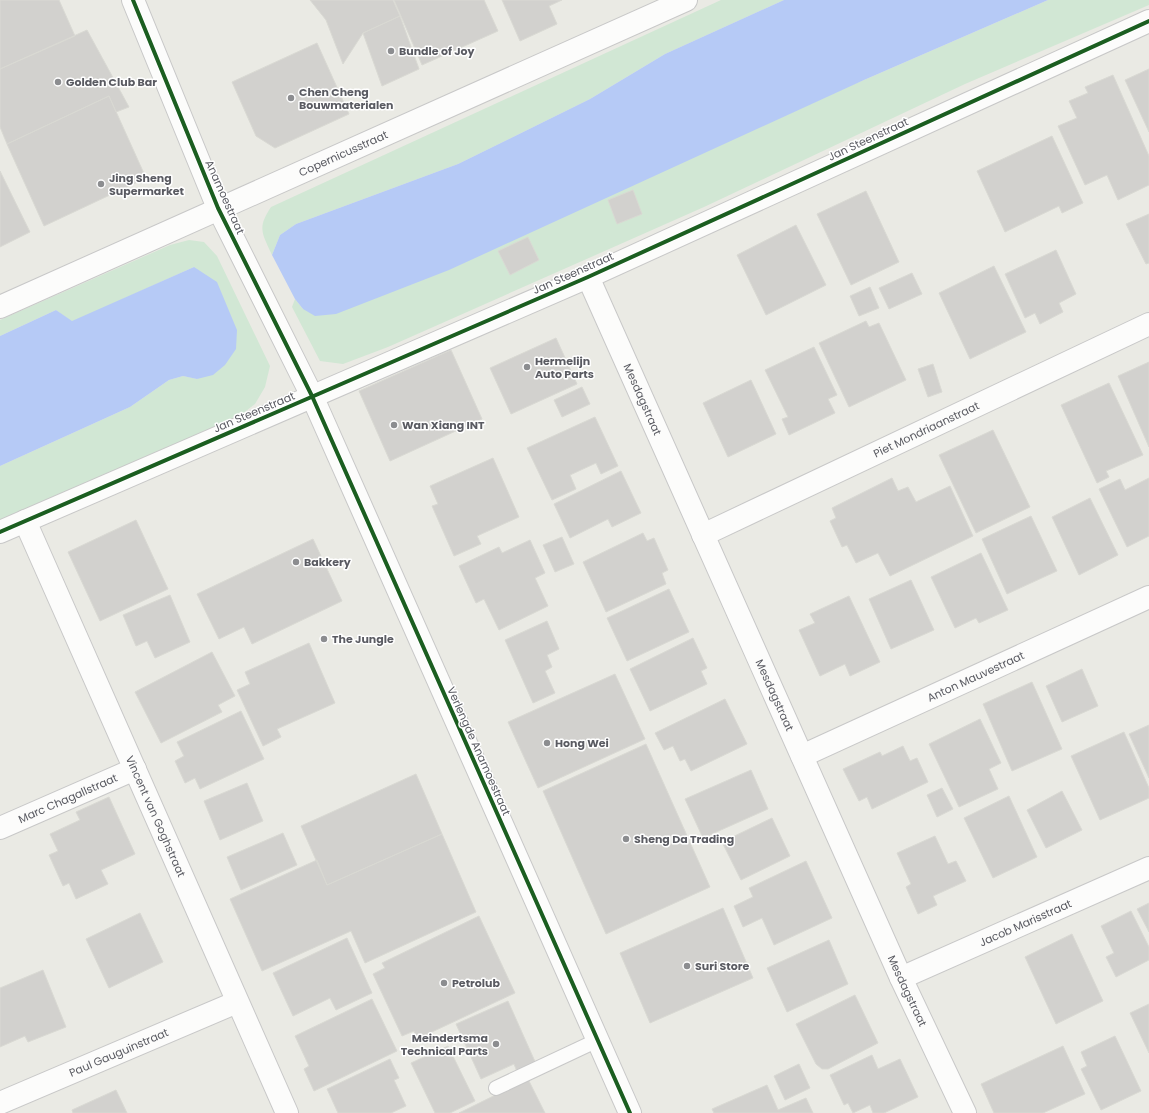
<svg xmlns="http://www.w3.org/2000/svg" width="1149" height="1113" viewBox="0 0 1149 1113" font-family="Poppins,sans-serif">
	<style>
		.green { fill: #d1e7d4 }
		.water { fill: #b6caf6 }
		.building { fill: #d2d1ce; stroke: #d9d9d3 }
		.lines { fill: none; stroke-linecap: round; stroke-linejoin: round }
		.lane-casing { stroke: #c8c8c8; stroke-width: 16 }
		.street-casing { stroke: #c8c8c8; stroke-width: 24 }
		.secondary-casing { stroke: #c8c8c8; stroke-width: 24 }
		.lane { stroke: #fcfcfb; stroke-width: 14 }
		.street { stroke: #fcfcfb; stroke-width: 22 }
		.secondary { stroke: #fcfcfb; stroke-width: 22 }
		.cycleway-casing { stroke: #fff; stroke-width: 6 }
		.cycleway { stroke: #1b5e20; stroke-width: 4 }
		.poi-dot { fill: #8c8d90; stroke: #fff; stroke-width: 1.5 }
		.labels { text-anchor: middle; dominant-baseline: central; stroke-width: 3; stroke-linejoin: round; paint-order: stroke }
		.poi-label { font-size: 11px; font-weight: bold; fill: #5a5b62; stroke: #fff; text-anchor: start }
		.street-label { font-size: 11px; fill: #5a5b62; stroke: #fff }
	</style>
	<rect width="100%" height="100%" fill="#eaeae4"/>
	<path class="green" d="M721,0h63l-119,54 -75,45 -132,65 -162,60 -16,11 -8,20c-10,-22 -15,-27 -1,-48z
		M1048,0h101v5l-184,79 -261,123 -316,140 -45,17 -23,-3 -28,-54 3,-8 8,10 561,-229z
		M189,240l15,2 13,14 53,110 -5,21 -10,17 -13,10 -242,109v-57l130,-59 39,-27 14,-4 15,3 -4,-112 -122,55 -16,-12 -56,26v-16l170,-75z"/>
	<path class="water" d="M784,0h264l-184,80 -415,190 -113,44 -21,2 -12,-7 -8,-10 -23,-44 8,-20 16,-11 162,-60 132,-65 75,-45z
		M194,267l23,15 20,48 -1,19 -11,16 -12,10 -16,4 -14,-3 -14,4 -39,27 -130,59v-130l56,-26 16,11z"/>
	<path class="building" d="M0,0h59l16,36 -75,33z
		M310,0h83l7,16 -37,17 -20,31 -17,-44z
		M394,0h90l14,31 -76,34z
		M502,0h60l-13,6 8,18 -37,17z
		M400,16l19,53 -37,17 -19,-53z
		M87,30l42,77 -13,5 -7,-16 -102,48 -7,-17v-58z
		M317,43l32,71 -74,34 -19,-12 -24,-54z
		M1149,69v63l-24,-52z
		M1113,75l36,81v29l-31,15 -11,-25 -22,10 -27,-59 19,-8 -8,-17 19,-8 -3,-6z
		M109,96l37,82 -102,48 -37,-82z
		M1052,136l31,67 -21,10 -3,-7 -54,26 -28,-61z
		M0,171l30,61 -30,15z
		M633,190l9,24 -25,10 -9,-24z
		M866,191l33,71 -48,23 -34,-71z
		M1149,214v49l-3,1 -20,-40z
		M796,225l30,60 -60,30 -29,-60z
		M528,237l11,23 -29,15 -12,-24z
		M1056,250l20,44 -17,9 4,9 -23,12 -5,-11 -10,5 -20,-44z
		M994,266l32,66 -56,27 -31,-66z
		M912,273l10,21 -33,15 -10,-21z
		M870,287l9,21 -20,8 -9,-20z
		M866,321l3,6 10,-4 27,57 -57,27 -30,-64z
		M556,338l21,46 -66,30 -21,-46z
		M814,347l23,48 -9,4 7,14 -46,22 -7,-16 6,-2 -23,-47z
		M451,350l31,69 -92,42 -31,-70z
		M1149,362v85l-31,-71z
		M933,364l9,28 -14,5 -10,-28z
		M751,380l25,54 -48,23 -25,-54z
		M1109,383l34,72 -37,16 3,6 -12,6 -36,-78z
		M582,387l8,17 -28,13 -8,-17z
		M595,417l23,49 -17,8 -5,-11 -26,12 6,14 -24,11 -25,-52z
		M993,430l37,77 -54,26 -37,-78z
		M493,458l26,59 -42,19 4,8 -27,12 -22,-50 6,-2 -8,-18z
		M621,471l20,42 -29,14 -4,-8 -38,19 -16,-34z
		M892,478l6,13 10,-4 8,15 34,-16 23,50 -83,40 -12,-23 -22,10 -9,-18 -5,2 -12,-26 6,-3 -4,-10z
		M1149,478v58l-22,11 -28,-58 21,-10 5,11z
		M1090,498l28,57 -39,20 -27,-58z
		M1031,516l26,55 -50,23 -25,-55z
		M136,520l32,69 -68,32 -32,-69z
		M643,533l4,8 7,-3 14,32 -6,3 4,11 -60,28 -23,-50z
		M562,537l12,27 -19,8 -12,-27z
		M313,539l29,62 -90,43 -8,-17 -25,12 -22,-45z
		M530,540l15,33 -10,5 13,28 -49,24 -15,-31 -8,4 -17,-37 40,-19 3,6z
		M981,553l27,57 -29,13 -3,-5 -21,10 -24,-51z
		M911,580l23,50 -43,19 -22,-50z
		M669,589l20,43 -62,29 -20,-43z
		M170,595l20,47 -35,16 -8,-17 -11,5 -13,-31z
		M849,596l31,66 -30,14 -5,-12 -25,12 -21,-46 16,-7 -5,-9z
		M547,621l12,28 -12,6 5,12 -7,4 10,22 -22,10 -28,-63z
		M693,638l14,30 -6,3 6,13 -57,27 -20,-42z
		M309,643l26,60 -58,26 4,8 -18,9 -26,-56 13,-6 -5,-12z
		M212,652l23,44 -17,9 4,7 -61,31 -26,-51z
		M1082,669l16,37 -36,16 -16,-36z
		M615,674l30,65 -107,49 -30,-66z
		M1032,682l30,67 -50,22 -29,-67z
		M725,699l22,45 -56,27 -6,-12 -5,2 -7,-15 -9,4 -9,-17z
		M241,711l23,48 -64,30 -5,-11 -10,5 -10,-22 9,-5 -7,-14z
		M980,719l21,44 -12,6 9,20 -39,18 -30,-63z
		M1149,725v53l-20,-44z
		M1124,732l25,56v10l-49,22 -29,-64z
		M646,744l64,143 -104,47 -63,-143z
		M903,746l7,15 7,-3 11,24 -56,27 -5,-12 -8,4 -16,-32 37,-17 2,4z
		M751,770l17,39 -65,29 -18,-39z
		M416,774l26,60 -115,51 -26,-59z
		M247,783l16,38 -43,19 -16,-39z
		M942,788l11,21 -16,8 -10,-22z
		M1062,791l20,39 -36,18 -19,-38z
		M1009,796l28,61 -44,21 -29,-60z
		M109,797l26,57 -34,16 7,14 -32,15 -7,-16 -6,3 -14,-31 9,-4 -8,-17 30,-14 -4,-8z
		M772,818l18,38 -49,24 -19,-38z
		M283,833l14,32 -56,25 -14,-33z
		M442,834l34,78 -111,51 -14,-32 -89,40 -32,-72 87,-39 10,25z
		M935,836l13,28 8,-3 10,20 -33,15 4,9 -19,9 -12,-27 5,-3 -14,-31z
		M806,861l26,57 -58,27 -12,-27 -19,9 -9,-21 19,-9 -4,-9z
		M1149,903v29l-12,-23z
		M723,908l30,70 -103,45 -30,-70z
		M1131,911l18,36v13l-33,17 -10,-20 8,-4 -13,-27z
		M140,913l23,49 -54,26 -23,-49z
		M479,916l36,77 -98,46 -3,-8 -12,5 -29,-62 12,-6 -3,-5z
		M1072,934l31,67 -47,23 -31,-67z
		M347,938l25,55 -36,17 -6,-12 -37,18 -20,-43z
		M829,940l19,44 -61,28 -20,-44z
		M43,970l23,57 -38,15 -3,-6 -25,11v-59z
		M855,995l23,48 -50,26h-6l-6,-5 -20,-40z
		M372,999l25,52 -83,40 -10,-22 5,-3 -14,-30z
		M508,1001l29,65 -19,8 -4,-10 -33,15 -25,-55z
		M1149,1004v49l-19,-40z
		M1115,1036l26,55 -40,19 -20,-41 6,-3 -6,-14z
		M448,1046l27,55 -25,12h-15l-24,-50z
		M1063,1046l22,48 -42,19h-49l-13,-29z
		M872,1055l6,14 22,-10 18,38 -34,16h-11l-3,-8 -17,8 -5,-10 -4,2 -14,-30z
		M390,1059l9,19 -5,2 12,26 -15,7h-53l-11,-24z
		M799,1064l11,24 -25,12 -11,-24z
		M528,1079l17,34h-86z
		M767,1085l11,25 28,-12 7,15h-99l-2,-4z
		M116,1090l11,23h-54l-1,-3z"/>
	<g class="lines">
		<g class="lane-casing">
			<path id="lane" d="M496,1088l102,-48"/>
		</g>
		<g class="street-casing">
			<g id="street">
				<path id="s1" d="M588,277l313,701 64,135"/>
				<path id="s2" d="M25,521l262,592"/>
				<path id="s3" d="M703,535l446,-211"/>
				<path id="s4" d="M802,756l347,-159"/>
				<path id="s5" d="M0,828l135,-59"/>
				<path id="s6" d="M901,978l248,-110"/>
				<path id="s7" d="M0,1103l237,-101"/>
			</g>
		</g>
		<g class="secondary-casing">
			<g id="secondary">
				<path d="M133,0l85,208 94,188 318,717"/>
				<path id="s8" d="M0,307l686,-307"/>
				<path d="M0,532l588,-255 561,-256"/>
			</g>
		</g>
		<use href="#lane" class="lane"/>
		<use href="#street" class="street"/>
		<use href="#secondary" class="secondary"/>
		<g class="cycleway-casing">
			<path id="cycleway" d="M133,0l85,208 94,188 318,717
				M0,532l588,-255 561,-256"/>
		</g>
		<use href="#cycleway" class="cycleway"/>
	</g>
	<g class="poi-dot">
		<circle cx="391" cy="51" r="4"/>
		<circle cx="58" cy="82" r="4"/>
		<circle cx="291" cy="98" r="4"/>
		<circle cx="101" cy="184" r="4"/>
		<circle cx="527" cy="367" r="4"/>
		<circle cx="394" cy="425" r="4"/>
		<circle cx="296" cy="562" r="4"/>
		<circle cx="324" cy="639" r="4"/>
		<circle cx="547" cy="743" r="4"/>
		<circle cx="626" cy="839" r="4"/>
		<circle cx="687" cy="966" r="4"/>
		<circle cx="444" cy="983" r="4"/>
		<circle cx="496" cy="1044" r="4"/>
	</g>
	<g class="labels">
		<g class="poi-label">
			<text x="399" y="51">Bundle of Joy</text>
			<text x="66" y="82">Golden Club Bar</text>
			<text x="299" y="92">Chen Cheng<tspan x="299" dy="13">Bouwmaterialen</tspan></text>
			<text x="109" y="178">Jing Sheng<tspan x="109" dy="13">Supermarket</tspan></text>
			<text x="535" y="361">Hermelijn<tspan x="535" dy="13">Auto Parts</tspan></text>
			<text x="402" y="425">Wan Xiang INT</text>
			<text x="304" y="562">Bakkery</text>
			<text x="332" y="639">The Jungle</text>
			<text x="555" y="743">Hong Wei</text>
			<text x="634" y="839">Sheng Da Trading</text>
			<text x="695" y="966">Suri Store</text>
			<text x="452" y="983">Petrolub</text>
			<text x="488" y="1038" text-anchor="end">Meindertsma<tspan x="488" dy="13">Technical Parts</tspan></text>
		</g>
		<g class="street-label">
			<text transform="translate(868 139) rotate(-25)">Jan Steenstraat</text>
			<text stroke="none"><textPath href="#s8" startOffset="376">Copernicusstraat</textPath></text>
			<text transform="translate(225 197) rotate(66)">Anamoestraat</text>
			<text transform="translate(573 273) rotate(-24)">Jan Steenstraat</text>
			<text stroke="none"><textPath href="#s1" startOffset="134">Mesdagstraat</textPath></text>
			<text transform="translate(254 412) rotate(-23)">Jan Steenstraat</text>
			<text stroke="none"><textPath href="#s3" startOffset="247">Piet Mondriaanstraat</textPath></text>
			<text stroke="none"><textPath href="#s4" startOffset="191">Anton Mauvestraat</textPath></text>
			<text stroke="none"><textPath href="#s1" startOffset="458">Mesdagstraat</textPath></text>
			<text transform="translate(479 751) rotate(66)">Verlengde Anamoestraat</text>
			<text stroke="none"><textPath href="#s5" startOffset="74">Marc Chagallstraat</textPath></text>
			<text stroke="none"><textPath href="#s2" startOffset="323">Vincent van Goghstraat</textPath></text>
			<text stroke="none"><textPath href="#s6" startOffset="136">Jacob Marisstraat</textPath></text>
			<text stroke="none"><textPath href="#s1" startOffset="782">Mesdagstraat</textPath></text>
			<text stroke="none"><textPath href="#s7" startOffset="129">Paul Gauguinstraat</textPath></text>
		</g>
	</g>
</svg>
